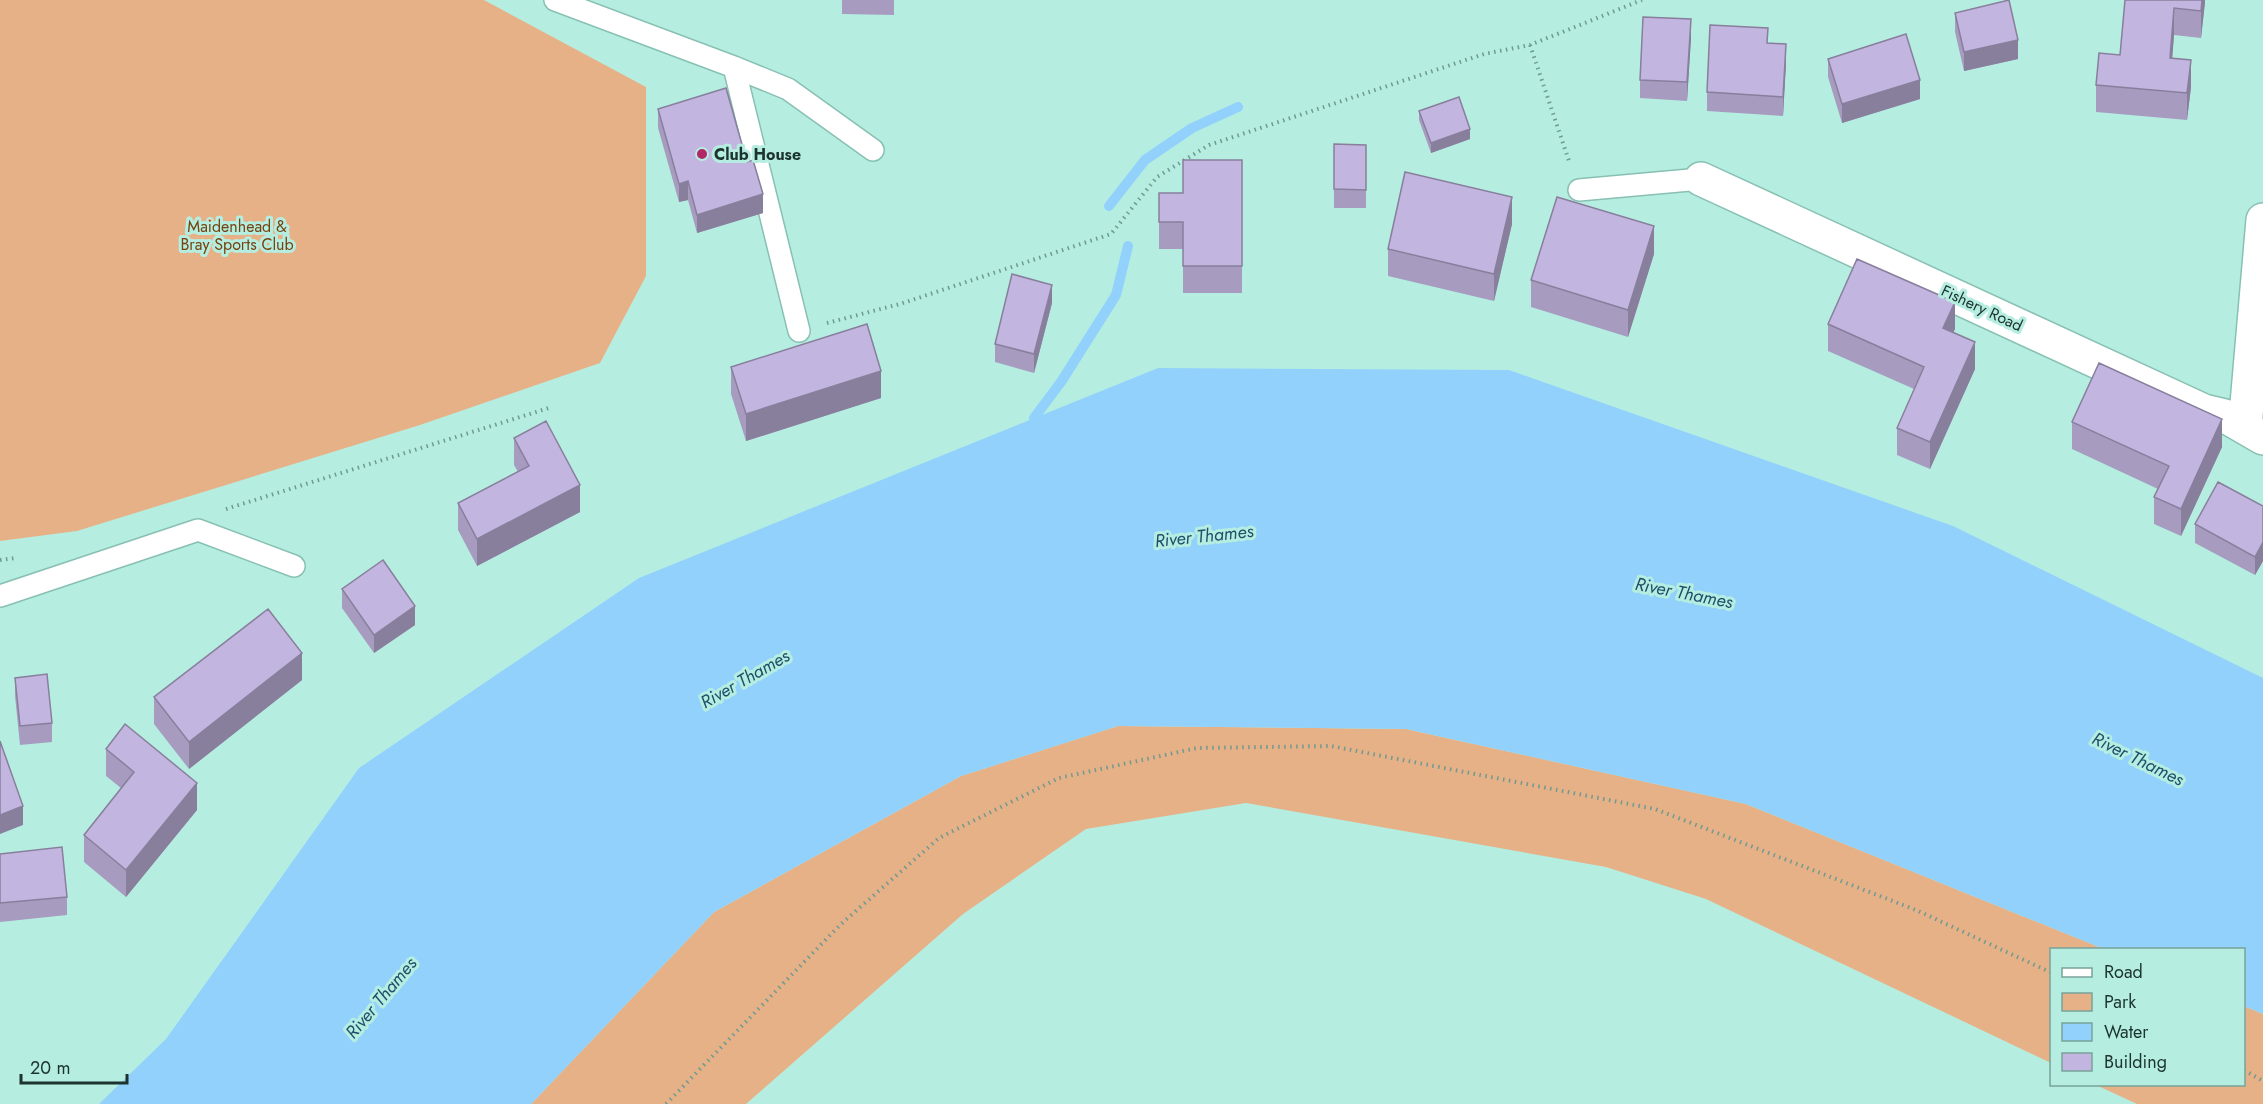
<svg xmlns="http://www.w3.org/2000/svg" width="2263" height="1104" viewBox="0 0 2263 1104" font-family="Jost,sans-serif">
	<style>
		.green { fill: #e7b188 }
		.water { fill: #92d1fb }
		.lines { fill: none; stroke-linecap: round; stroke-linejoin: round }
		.stream { stroke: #92d1fb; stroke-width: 10 }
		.service-casing { stroke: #88c0b3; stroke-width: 24 }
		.minor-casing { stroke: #88c0b3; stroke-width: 36 }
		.path { stroke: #709a90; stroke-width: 4; stroke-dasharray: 1.5 4.5; stroke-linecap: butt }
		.service { stroke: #fff; stroke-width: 21 }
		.minor { stroke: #fff; stroke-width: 33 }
		.wall { fill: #a79cc0 }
		.shaded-wall { fill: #887f9c }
		.building { fill: #c2b5df; stroke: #887f9c; stroke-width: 1.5 }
		.poi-dot { fill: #b22866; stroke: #b5eee1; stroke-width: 2 }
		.labels { text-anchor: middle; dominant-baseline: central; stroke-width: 6; stroke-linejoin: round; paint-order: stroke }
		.poi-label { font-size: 16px; font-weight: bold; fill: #1c332e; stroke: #b5eee1; text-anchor: start }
		.park-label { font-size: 16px; fill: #76420f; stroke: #b5eee1 }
		.street-label { font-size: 16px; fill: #1c332e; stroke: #b5eee1 }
		.water-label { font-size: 18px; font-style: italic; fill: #1f4e6b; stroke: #b5eee1 }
	</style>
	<rect width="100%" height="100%" fill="#b5eee1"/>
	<path class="green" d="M0,0h484l162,87v189l-46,87 -180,62 -343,106 -77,10z
		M1118,726l288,3 340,75 358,145 -52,1 -1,113 -345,-164 -100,-32 -360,-64 -160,26 -123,85 -217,190h-215l183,-192 247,-136z
		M2244,1006l19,8v90h-126l-41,-19 148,-1z"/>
	<path class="water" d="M1158,368l351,2 444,156 310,152v336l-19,-8v-56l-140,-1 -358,-145 -340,-75 -288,-3 -157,50 -247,136 -183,192h-432l67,-65 193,-271 280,-190z"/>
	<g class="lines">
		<path class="stream" d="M1109,206l36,-46 47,-32 46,-21
			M1034,418l27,-36 55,-87 12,-49"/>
		<g class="service-casing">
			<path id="service" d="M555,0l179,67 65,264
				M734,67l54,22 85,61
				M1579,190l122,-11
				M0,596l198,-66 96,36"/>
		</g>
		<g class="minor-casing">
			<path id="minor" d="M1701,179l503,232 21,5 38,22
				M2245,427l18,-207"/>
		</g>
		<path class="path" d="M1530,45l40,119
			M827,323l73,-19 211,-70 46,-57 52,-32 275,-91 46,-9 112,-45
			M226,509l326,-102
			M0,560l15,-2
			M2244,1070l19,11
			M666,1104l175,-180 98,-86 120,-60 138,-30 134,-2 324,63 261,101 136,63"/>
		<use href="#service" class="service"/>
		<use href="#minor" class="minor"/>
	</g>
	<path class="wall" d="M842,0h52v15l-52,-1z
		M2125,0h80l-4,38 -27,-3 -2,24 19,28 -4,33 -91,-8v-27l24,-30z
		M1955,13l63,46 -54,12 -9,-39z
		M1691,38l-4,63 -47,-3v-18z
		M1768,44l18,19 -3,53 -76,-5v-19z
		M1828,59l92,40 -78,24 -14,-46z
		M658,109l89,53 16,51 -66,20 -9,-33 -9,2 -21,-74z
		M1419,111l51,28 -39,14 -12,-33z
		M1334,144l32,1v63h-32z
		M1242,160v133h-59v-44h-24v-56h24z
		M1512,224l-18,77 -106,-25v-27z
		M1654,254l-26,83 -97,-30v-27z
		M1052,303l-18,70 -39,-11v-18z
		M1828,324l127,5 -2,3 22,37 -45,100 -33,-14v-27l17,-39 -86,-38z
		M731,367l150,31 -135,43 -15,-47z
		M2072,422l150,25 -41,89 -27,-12v-27l4,-8 -86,-40z
		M514,438l66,74 -103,54 -19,-36v-27l60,-31 -4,-7z
		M2263,506v55l-8,14 -60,-32v-19z
		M342,589l73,36 -41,28 -32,-45z
		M15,678l37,45v19l-32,3 -5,-49z
		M302,680l-113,89 -35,-45v-27z
		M106,749l91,61 -71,87 -42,-35v-27l37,-47 -15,-12z
		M0,854l67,43v18l-67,7z"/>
	<path class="shaded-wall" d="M2202,0h3v3l-4,35v-27z
		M2174,8v27l-4,51v-28z
		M1691,19v19l-4,63v-19z
		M2018,40v19l-54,12v-19z
		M1786,44v19l-3,53v-19z
		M2191,60v27l-4,33v-27z
		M1920,80v19l-78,24v-19z
		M1470,129v10l-39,14v-10z
		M688,181v19l-9,2v-18z
		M763,194v19l-66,20v-18z
		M1512,197v27l-18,77v-27z
		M1654,226v28l-26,83v-27z
		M1052,285v18l-18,70v-19z
		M1955,302v27l-12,26v-27z
		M1975,342v27l-45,100v-27z
		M881,371v27l-135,43v-27z
		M2222,419v28l-41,89v-27z
		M580,485v27l-103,54v-27z
		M2263,542v19l-8,14v-18z
		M415,606v19l-41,28v-18z
		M302,653v27l-113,89v-27z
		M197,783v27l-71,87v-27z
		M23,806v19l-23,9v-19z"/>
	<path class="building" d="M2009,0l9,40 -54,12 -9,-39z
		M2125,0h77l-1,11 -27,-3 -4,50 21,2 -4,33 -91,-8 3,-32 21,2z
		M1643,17l48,2 -4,63 -47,-2z
		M1710,25l58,3 -1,15 19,1 -3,53 -76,-5z
		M1906,34l14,46 -78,24 -14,-45z
		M726,88l21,74 6,-2 10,34 -66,21 -9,-34 -9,3 -21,-75z
		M1459,97l11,32 -39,14 -12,-32z
		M1334,144l32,1v45l-32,-1z
		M1183,160h59v106h-59v-44h-24v-29h24z
		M1405,172l107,25 -18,77 -106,-25z
		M1557,197l97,29 -26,84 -97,-30z
		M1857,259l98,43 -12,26 32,14 -45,100 -33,-14 27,-61 -96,-43z
		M1012,274l40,11 -18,69 -39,-10z
		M867,324l14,47 -135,43 -15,-47z
		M2099,363l123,56 -41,90 -27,-12 15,-31 -97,-44z
		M546,421l34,64 -103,54 -19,-36 71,-37 -15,-28z
		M2218,482l45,24v36l-8,15 -60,-33z
		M383,560l32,46 -41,29 -32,-46z
		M268,609l34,44 -113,89 -35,-45z
		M47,674l5,49 -32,3 -5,-48z
		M125,724l72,59 -71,87 -42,-35 50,-63 -28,-23z
		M0,741l23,65 -23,9z
		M62,847l5,50 -67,6v-49z"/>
	<circle class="poi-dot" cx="702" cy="154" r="6"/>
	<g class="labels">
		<g class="poi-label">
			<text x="714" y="154">Club House</text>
		</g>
		<g class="park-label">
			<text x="237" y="226">Maidenhead &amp;<tspan x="237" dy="18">Bray Sports Club</tspan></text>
		</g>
		<g class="street-label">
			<text transform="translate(1982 308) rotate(25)">Fishery Road</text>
		</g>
		<g class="water-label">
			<text transform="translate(1204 536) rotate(-6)">River Thames</text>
			<text transform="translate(1684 593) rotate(11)">River Thames</text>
			<text transform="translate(745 679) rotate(-30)">River Thames</text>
			<text transform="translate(2138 759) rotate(26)">River Thames</text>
			<text transform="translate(381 998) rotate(-50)">River Thames</text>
		</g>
	</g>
	<rect x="2050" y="948" width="195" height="138" fill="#b5eee1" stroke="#78a399" stroke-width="1.5"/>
	<rect x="2062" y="968" width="30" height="9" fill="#ffffff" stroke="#78a399" stroke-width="1.5"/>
	<text x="2104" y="978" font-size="18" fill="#1c332e">Road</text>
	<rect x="2062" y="993" width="30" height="18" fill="#e7b188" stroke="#78a399" stroke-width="1.5"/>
	<text x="2104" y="1008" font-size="18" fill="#1c332e">Park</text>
	<rect x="2062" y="1023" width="30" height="18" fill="#92d1fb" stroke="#78a399" stroke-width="1.5"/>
	<text x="2104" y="1038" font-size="18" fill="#1c332e">Water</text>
	<rect x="2062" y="1053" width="30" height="18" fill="#c2b5df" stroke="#78a399" stroke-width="1.5"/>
	<text x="2104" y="1068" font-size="18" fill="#1c332e">Building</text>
	<path d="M21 1074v9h106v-9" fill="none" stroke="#1c332e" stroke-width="3"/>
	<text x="30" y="1074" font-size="18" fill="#1c332e" stroke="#b5eee1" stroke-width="4.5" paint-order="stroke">20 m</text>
</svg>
